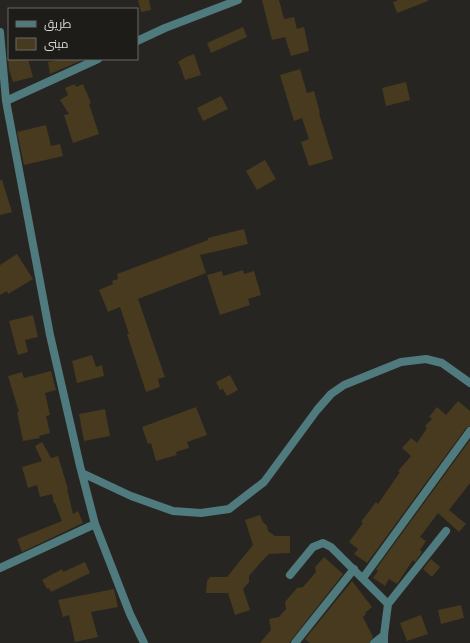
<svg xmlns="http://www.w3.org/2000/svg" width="470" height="643" viewBox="0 0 470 643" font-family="'PT Sans Narrow',Cairo,sans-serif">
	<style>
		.building { fill: #473a1e }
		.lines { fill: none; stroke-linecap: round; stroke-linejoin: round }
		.street { stroke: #4f7a7e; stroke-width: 8 }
	</style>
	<rect width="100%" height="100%" fill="#272522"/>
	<path class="building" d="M138,0h11l2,10 -10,2z
		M262,0h17l5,19 10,-2 3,12 7,-2 5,24 -18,5 -6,-19 -13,3z
		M398,0h30v1l-31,12 -4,-11z
		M243,27l4,10 -36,16 -4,-10z
		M194,54l7,21 -16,5 -4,-12 -3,-6 8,-5z
		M8,59h20l5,18 -20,5 -4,-13z
		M63,59h22l-35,15 -2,-12z
		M300,69l7,24 7,-2 6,22h-1l14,46 -24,7 -8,-24 8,-3 -7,-21 -8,3 -14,-46z
		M406,82l4,18 -24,6 -4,-18z
		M75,84l1,3 7,-3 8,19 -2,1 10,30 -26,9 -9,-28 5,-1 -9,-14 8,-5 -3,-7z
		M221,96l7,13 -25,12 -6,-13z
		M46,125l5,21 9,-2 3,12 -39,9 -7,-33z
		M265,160l11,19 -19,11 -11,-19z
		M0,180h2l10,32 -12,3z
		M244,229l4,15 -48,11 6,18 -68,26 27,78 -7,2 2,8 -14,5 -19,-58h2l-9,-27 -12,5 -9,-22 14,-6 -1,-3 6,-2 -1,-5 91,-34v-2z
		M17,254l16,25 -25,15 -1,-3 -7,4v-30z
		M243,270l1,4 10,-3 7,24 -13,4 2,6 -30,10 -13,-40 15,-4 1,5z
		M33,315l5,22 -13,3 3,12 -10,3 -9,-34z
		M92,355l4,12 6,-2 2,11 -27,7 -5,-22z
		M51,371l5,19 -11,3 5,22 -4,1 4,17 -11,3 1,2 -17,3 -6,-29h2l-11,-36 14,-4 2,6z
		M230,375l8,15 -11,6 -4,-7 -3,1 -4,-8z
		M458,401l12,10v15l-4,2 -99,135 -13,-9 4,-5 -9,-7 14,-19 -2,-1 15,-20 2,2 22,-32 -2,-1 13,-15 -9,-8 9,-10 6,5 10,-15 -2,-2 7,-7 -3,-2 8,-10 9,8z
		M196,407l11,28 -20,7 2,6 -13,4 1,3 -21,6 -5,-18 -3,1 -6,-17z
		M105,409l5,27 -26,5 -5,-27z
		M470,440v43l-21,27 17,14 -7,8 -21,-19 -18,24 6,4 -6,9 2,2 -7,10 -2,-2 -16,24 -8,-5 -4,7 -12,-8 5,-7 -2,-2z
		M42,442l9,16 7,-2 10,33h-1l6,25 5,-3 5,12 -61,29 -5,-13 45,-18 -7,-18h-1l-2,-9 -12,3 -3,-12 -9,3 -6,-21 20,-6 -7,-15z
		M260,515l3,7 4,4 1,5 7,5h15v17l-21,1 -8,8 -12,14v6l-6,7 7,21 -15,5 -7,-22h-22l1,-12 3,-4h17l26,-32 -8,-25z
		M324,557l19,17 -54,69h-29l11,-13 -2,-11 10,-2 7,-8 -1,-7 12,-14 6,-1 13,-15 -1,-5z
		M431,559l9,8 -8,10 -9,-8z
		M85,562l5,11 -39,19 -2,-4 -2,1 -5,-9 20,-11 1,3z
		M352,581l20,26 -7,6 1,1 -3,3 10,20 -4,6h-59l-5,-4z
		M114,589l4,18 -27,5 7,25 -23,5 -6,-27 -6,2 -5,-17z
		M461,605l3,13 -23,6 -3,-14z
		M421,615l7,19 -21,7 -7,-18z"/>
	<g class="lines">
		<path class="street" d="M0,32l6,69
			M137,41l28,-13 73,-28
			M98,59l-92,42 44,234 30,131 15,58 35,90 14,29
			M82,473l49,23 42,15 28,2 28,-4 35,-27 53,-72 14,-16 13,-9 57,-23 25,-3 16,4 28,20
			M0,568l95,-44
			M290,575l23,-28 10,-4 8,4 57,57 -4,31v8
			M363,578l107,-147
			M388,604l58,-73
			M295,643l59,-74
			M374,643l10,-8"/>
	</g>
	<rect x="8" y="8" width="130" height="52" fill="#1d1c19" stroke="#696865"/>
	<rect x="16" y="21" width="20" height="6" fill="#4f7a7e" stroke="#696865"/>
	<text x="44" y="28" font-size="12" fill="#dbd9d7">طريق</text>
	<rect x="16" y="38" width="20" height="12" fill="#473a1e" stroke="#696865"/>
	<text x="44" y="48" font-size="12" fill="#dbd9d7">مبنى</text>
</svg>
